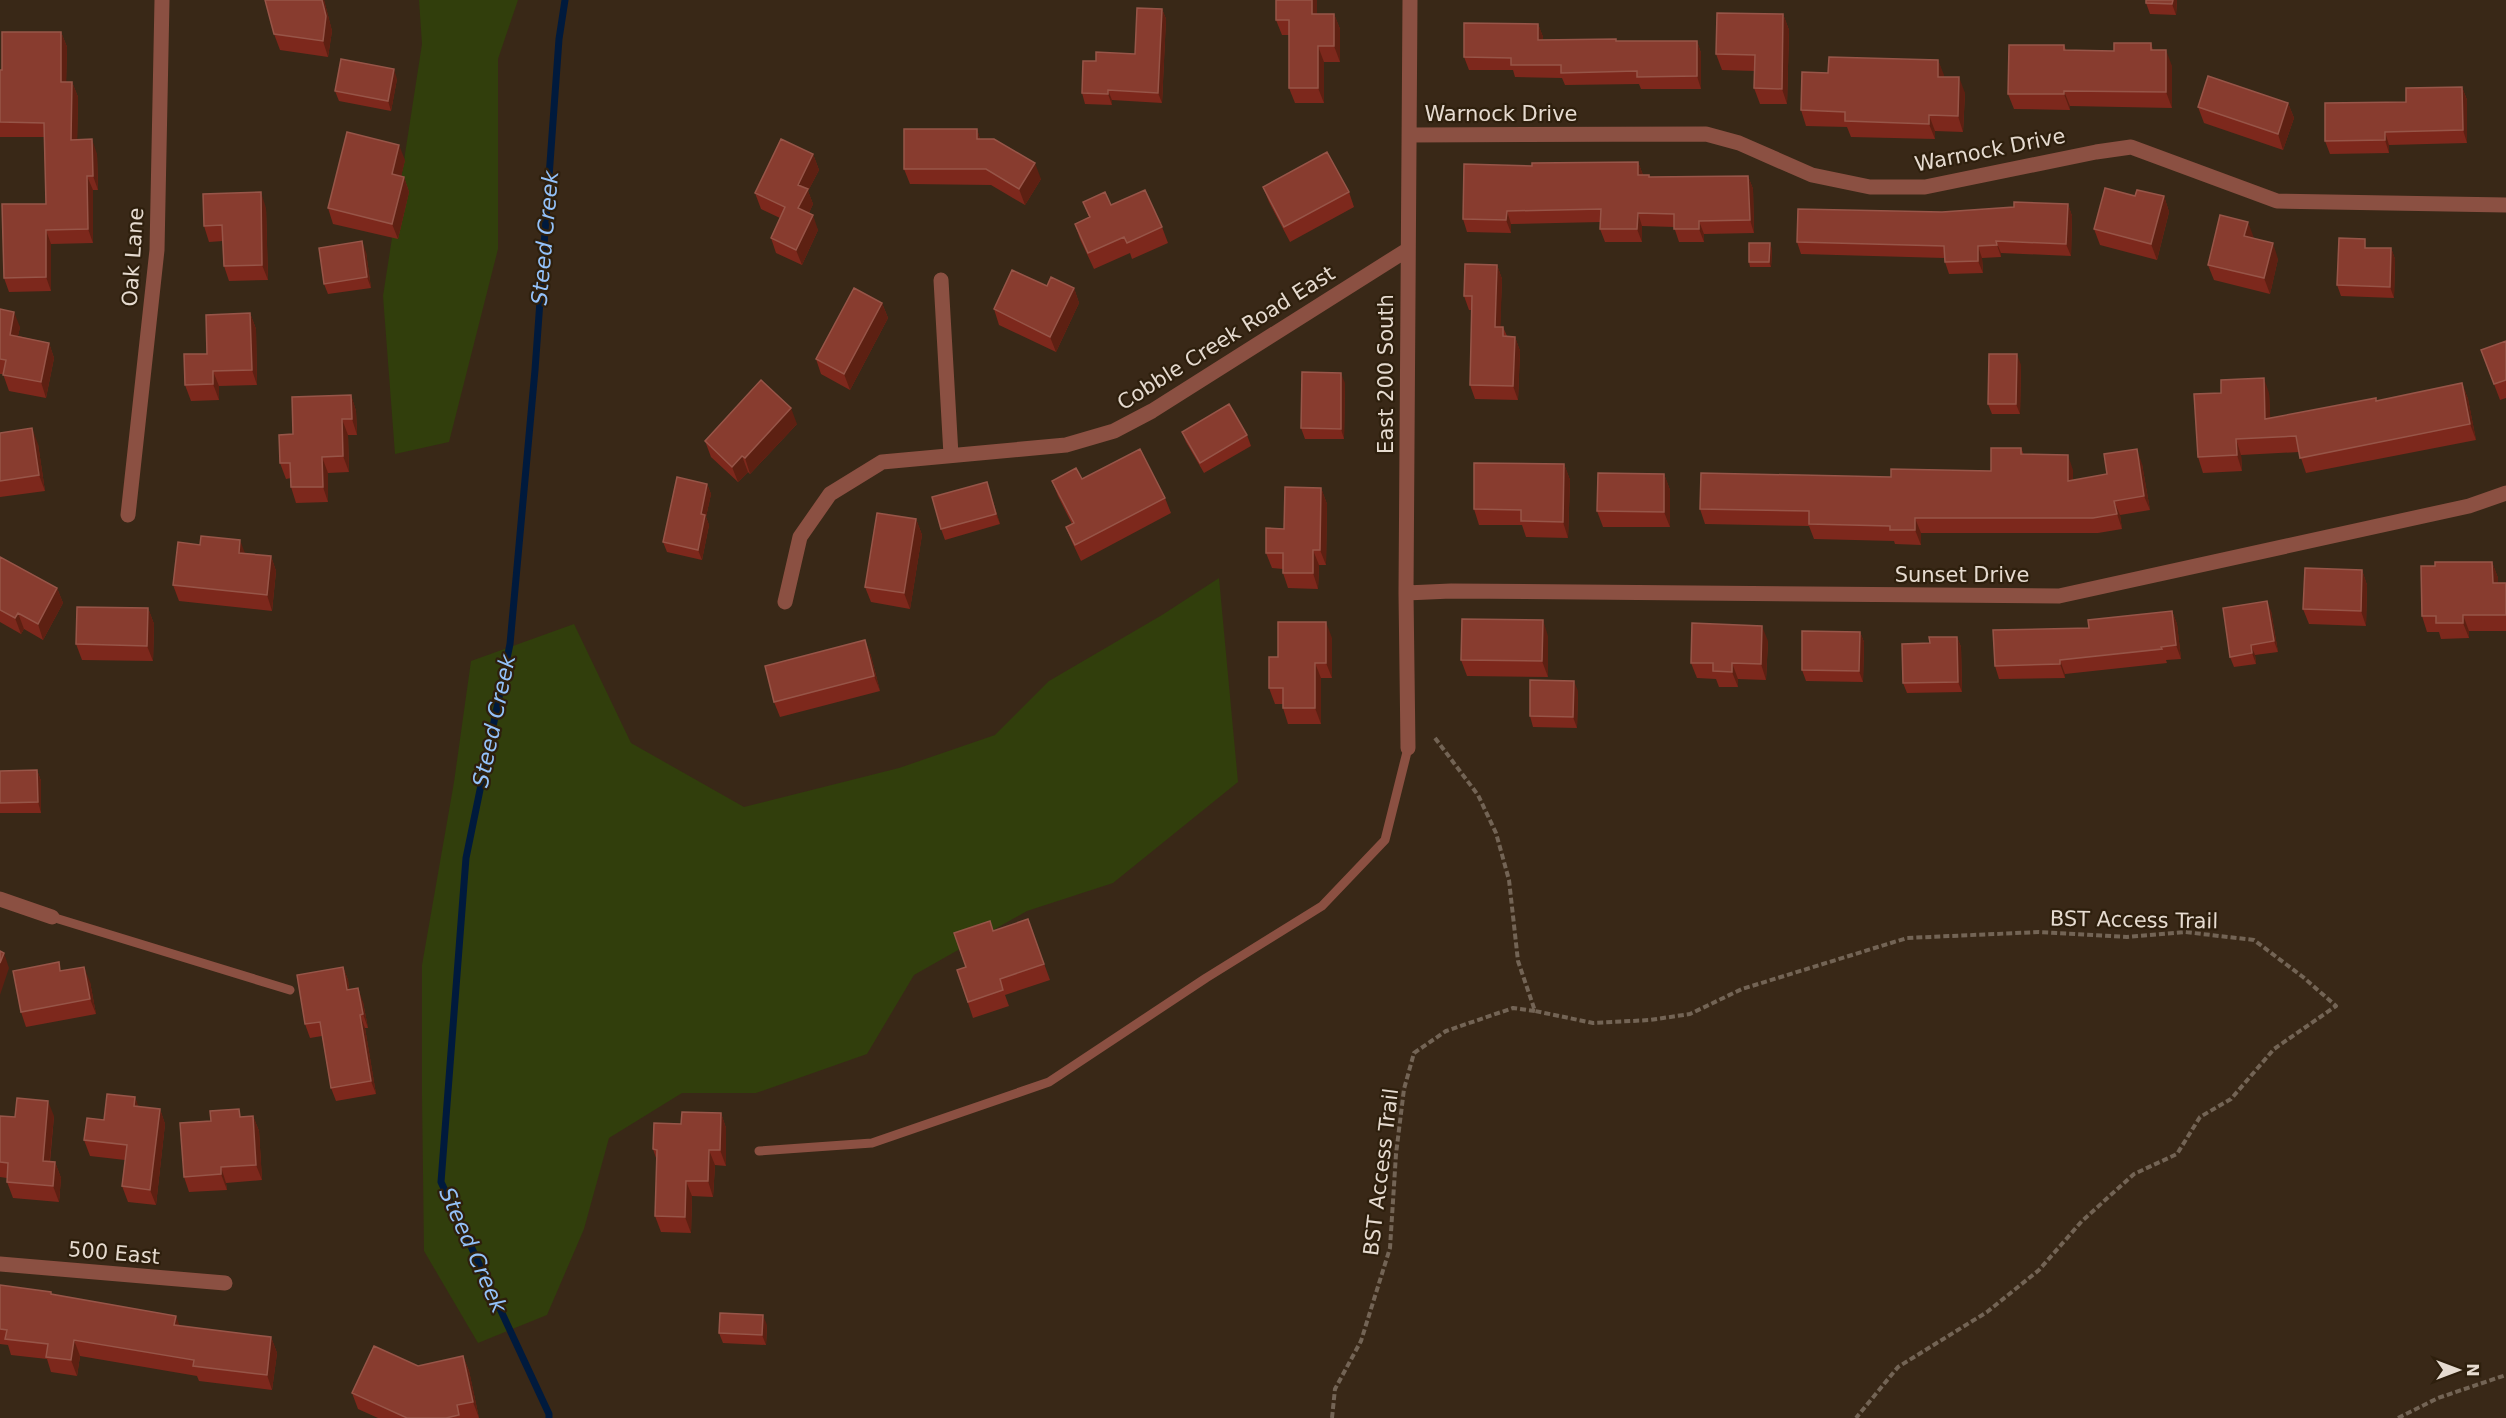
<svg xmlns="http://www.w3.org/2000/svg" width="2506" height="1418" viewBox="0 0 2506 1418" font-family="'DejaVu Sans',sans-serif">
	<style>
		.green { fill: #313e0c }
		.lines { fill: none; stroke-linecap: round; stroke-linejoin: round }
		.stream { stroke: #001a3d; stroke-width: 7 }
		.path { stroke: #736455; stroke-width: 4; stroke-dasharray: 6 3; stroke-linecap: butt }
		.lane { stroke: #8b5042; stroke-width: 9 }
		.street { stroke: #8b5042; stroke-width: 15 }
		.wall { fill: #7d281c }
		.shaded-wall { fill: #5d2012 }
		.building { fill: #883c2f; stroke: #975548; stroke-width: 1.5 }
		.labels { text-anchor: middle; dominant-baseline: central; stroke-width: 4.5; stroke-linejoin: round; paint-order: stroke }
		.street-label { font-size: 21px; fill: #e6dbd0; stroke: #2e1f0d }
		.water-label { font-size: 22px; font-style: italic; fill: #94c2fa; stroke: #2e1f0d }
	</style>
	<rect width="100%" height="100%" fill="#392817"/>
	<path class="green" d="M419,0h99l-20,59v190l-49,193 -54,12 -12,-158 39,-252z
		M1219,578l19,204 -125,101 -86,28 -113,64 -47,79 -111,39h-74l-73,45 -25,91 -37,86 -69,28 -54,-92 -2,-155v-131l32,-183 17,-121 103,-37 57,119 113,64 155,-39 96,-33 54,-54 113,-66z"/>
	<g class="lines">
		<path class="stream" d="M549,1418v-4l-108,-232 25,-324 44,-214 25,-274 24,-331 6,-39"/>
		<path class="path" d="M1435,738l43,57 18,38 13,47 9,81 17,50 58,12 57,-3 40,-6 52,-25 165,-51 132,-6 88,5 58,-5 69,8 49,37 33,29 -62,43 -43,50 -31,18 -23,37 -43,20 -52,47 -43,49 -52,42 -89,55 -42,51
			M1332,1418l3,-29 26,-48 29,-93 6,-94 8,-65 10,-36 32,-22 67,-23 22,3
			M2398,1418l40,-20 68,-23"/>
		<path class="lane" d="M52,917l238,73
			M759,1151l113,-8 177,-61 157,-104 116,-72 63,-66 23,-92"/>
		<path class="street" d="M1409,135l297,-1 33,9 73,32 58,12h55l171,-35 35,-5 146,54 229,4
			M941,280l10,175
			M128,515l29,-265 5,-250
			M1406,593l45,-2 608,5 410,-90 37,-13
			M785,602l15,-65 30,-43 52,-32 184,-17 48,-14 38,-20 255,-161
			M1408,748l-2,-155 4,-593
			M0,899l52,18
			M0,1264l225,19"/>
	</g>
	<path class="wall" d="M265,0h59l8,31 -4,26 -48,-7 -6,-16z
		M1317,0v14h17l6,15v33h-16v41h-29l-6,-15v-53h-7l-6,-15z
		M2146,0h31l-1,15 -26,-1 -4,-11z
		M1162,9l4,10 -4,84 -50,-3v5l-27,-1 -3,-11 14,-32 39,-7z
		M1783,14l6,16 -2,74h-27l-6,-16 1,-17 -33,-1 -6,-16z
		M1538,24l5,13v3l74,1h80l4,12v36h-60l-2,-5 -74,1 -3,-7 -47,-1 -2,-7h-44l-5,-13z
		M61,32l6,15 -1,35h6l6,15 -1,43 20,14 1,36h-5v53l-42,1v47l-42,1 -5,-14 42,-74 -2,-67h-44v-67h2z
		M2151,43l2,7 19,16v42l-102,-2v4l-56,-1 -6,-15 56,-49 2,5 48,1z
		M1938,60l6,17 21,16 -2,39 -28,-1v8l-84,-2 -4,-10 -41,-1 -5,-16 27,-37z
		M397,79l-6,32 -52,-10 -4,-10z
		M2462,87l5,13v43l-78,2v8l-59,1 -5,-13 81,-39z
		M2288,103l6,15 -11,32 -79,-27 -6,-16z
		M977,129l3,10 61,40 -16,26 -34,-20 -81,-1 -6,-15z
		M813,154l6,16 -11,21 5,13 -4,9 9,17 -16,35 -26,-12 -5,-15 9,-20 -19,-9 -6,-16z
		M405,160l-4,16 3,1 5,15 -11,47 -65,-15 -5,-16z
		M1638,162l5,13h6l1,2 98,-1 5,13 1,44 -50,1v8h-25l-5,-15 -32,-1v16h-37l-5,-13 1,-7 -90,2v9l-44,-1 -4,-13 69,-53z
		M1263,187l86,5 5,15 -64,35 -21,-40z
		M2135,196h29l5,16 -12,48 -57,-15 -6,-16z
		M1083,202l28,3 51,22 6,16 -36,16 -2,-6 -36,16 -14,-30 -5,-15 14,-7z
		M2068,204l4,12 -1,40 -70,-3v4l-19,1 1,15 -34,1 -4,-12 -1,-4 -143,-4 -4,-12 145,-30z
		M266,208l2,72 -39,1 -5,-15 -1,-25 -14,1 -5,-16z
		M2254,238l-1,1 25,20 -8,35 -56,-14 -6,-15z
		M2368,248h23l4,11 -1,39 -53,-2 -4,-11z
		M1772,249l-1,18h-21l-1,-5z
		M366,252l5,36 -43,6 -4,-10z
		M1497,265l5,14 -2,48h3l4,9 8,1 5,14 -2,49 -43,-1 -5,-14 2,-75h-3l-5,-14z
		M1047,286l27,2 5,15 -23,49 -57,-27 -5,-16z
		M882,303l6,15 -38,72 -29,-16 -5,-15z
		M0,309l20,18 -2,9 31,7 5,15 -8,40 -37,-7 -6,-17h-3z
		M250,313l6,16 1,56 -38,1v14l-28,1 -6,-16 22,-31z
		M2506,341v57l-6,2 -19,-50z
		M2021,365l-1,49h-28l-4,-10z
		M1345,383l-1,56h-39l-4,-11z
		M2462,383l6,16 8,41 -170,33 -7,-21 -58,3 1,16 -39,2 -5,-16 71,-64 1,25 107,-17z
		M351,395l5,16 1,24h-9l1,37 -21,1v29l-32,1 -5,-16v-9l-5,1 -6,-16 13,-29z
		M797,424l-47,50 -2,-2 -10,10 -27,-25 -6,-16z
		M1182,432l65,3 4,11 -47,27 -18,-31z
		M0,433l38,11 7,47 -45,6z
		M2021,448l3,7 49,15v10l34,-6 35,-10 8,46 -30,5 2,14 -24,4h-177v12l-26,-1 -1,-3 -80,-2 -5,-13 -104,-2 -5,-15 191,-32 100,-6z
		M1564,464l6,16 -2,58 -42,-1 -4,-12h-43l-5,-16z
		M1664,474l6,16v37h-67l-6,-16z
		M1082,479l83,19 6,15 -90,48 -9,-19 -6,-15 6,-3 -14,-28 -6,-15z
		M707,484l4,10 -5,23 3,8 -7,35 -35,-8 -4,-10z
		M1321,488l6,16 -1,61h-7l-1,24 -30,-1 -5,-15v-4l-11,-1 -6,-15 18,-24z
		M990,492l10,32 -55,16 -4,-11z
		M916,519l6,16 -12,74 -39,-7 -6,-15z
		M245,553l26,3 5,15 -4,40 -93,-10 -6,-16z
		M0,557l57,31 6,15 -20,37 -19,-11 -3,5 -21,-12z
		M2492,562l6,16v5h8v48h-37v7l-28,1 -2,-7h-12l-5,-16 13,-50z
		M2362,570l5,15 -1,41 -57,-2 -6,-15z
		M148,608l6,16 -1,37 -71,-1 -6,-16z
		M2172,611l5,13 4,35 -15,1 1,3 -102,11v4l-66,1 -4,-13 94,-38z
		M2271,611l7,41 -23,3 1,9 -22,3 -4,-10z
		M1860,632l4,10 -1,40 -57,-1 -4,-11z
		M1548,636v41l-81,-1 -6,-16z
		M1957,637l4,10 1,45 -55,1 -4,-10 27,-40z
		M1332,638v40h-11v46h-33l-5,-16v-4h-8l-6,-16 9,-31z
		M865,640l6,16 9,35 -100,26 -6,-15z
		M1768,641l-2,39 -28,-1v8h-19l-3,-8 -19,-1 -6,-15z
		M1578,691l-1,37 -44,-1 -3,-11z
		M37,770l4,11v32h-41v-42z
		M1028,919l22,61 -45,15 4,11 -36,12 -16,-48 9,-3 27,-36z
		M343,967l5,13 1,10 14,12 5,26h-3l11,66 -40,7 -5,-13 -9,-52 -12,2 -5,-14z
		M90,982l6,32 -70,13 -5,-15z
		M135,1097l3,10 22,2 5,15 -9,81 -28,-3 -6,-16 3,-26 -35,-4 -6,-16 20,-20z
		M721,1113l5,15v38l-11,-1 -2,32 -21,-1 -1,37 -30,-1 -6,-16 2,-55 -4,-12 28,-25z
		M0,1116l15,1 39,-1 -4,46h5l6,16 -2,24 -46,-4 -6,-16v-4l-7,-1z
		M253,1116l6,15 3,49 -36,3 1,7 -38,2 -5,-15 27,-56z
		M0,1285l53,10 127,31 91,11 6,16 -5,37 -73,-9 -2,-5 -117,-20 -3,20 -26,-4 -4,-13 -36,-4 -3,-10 -8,-1z
		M767,1325l-1,20 -43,-2 -4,-10z
		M463,1356l6,15 10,47h-101l-20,-9 -6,-16 66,-27z"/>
	<path class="shaded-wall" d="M322,0h2l8,31 -4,26 -5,-16z
		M1312,0h5v29l-5,-15z
		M2173,0h4l-1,15 -4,-11z
		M1162,9l4,10 -4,84 -4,-10z
		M1334,14l6,15v33l-6,-16z
		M1783,14l6,16 -2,74 -5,-15z
		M1538,24l5,13 -1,15 -4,-12z
		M61,32l6,15 -1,49 -5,-14z
		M1697,41l4,12v36l-4,-13z
		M1318,46l6,16v41l-6,-15z
		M2166,50l6,16v42l-6,-16z
		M1938,60l6,15 -1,17 -5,-15z
		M394,69l3,10 -6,32 -3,-10z
		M1959,77l6,16 -2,39 -5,-16z
		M72,82l6,15 -1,57 -6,-14z
		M2462,87l5,13v43l-4,-13z
		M1108,90l4,10v5l-4,-11z
		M2064,91l6,15v4l-6,-16z
		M2288,103l6,15 -11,32 -5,-16z
		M1929,115l6,16v8l-6,-15z
		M977,129l5,16 -5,-6z
		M2385,132l4,13v8l-4,-13z
		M92,139l5,15 1,36 -5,-14z
		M399,145l6,15 -7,30 -6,-16z
		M813,154l6,16 -11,21 5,13 -9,20 -6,-16v-23z
		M1638,162l5,13h-5z
		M1035,163l6,16 -16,26 -6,-16z
		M87,176l6,14v53l-5,-14z
		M1748,176l5,13 1,44 -4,-13z
		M404,177l5,15 -11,47 -6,-15z
		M261,192l5,16 2,72 -6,-15z
		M2164,196l5,16 -12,48 -6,-16z
		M2068,204l4,12 -1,40 -5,-12z
		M1507,211l4,13v9l-5,-13z
		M1638,213l4,13v16l-5,-13z
		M813,215l5,15 -16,35 -6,-15z
		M1699,221l5,13v8l-5,-13z
		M2248,222l6,16 -4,14 -6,-16z
		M46,230l5,14v47l-5,-14z
		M362,241l4,11 5,36 -4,-11z
		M1996,241l5,12v4l-4,-12z
		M1770,243l2,6 -1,18 -2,-5z
		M2273,243l5,16 -8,35 -6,-16z
		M1978,246l4,12 1,15 -5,-12z
		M2391,248l4,11 -1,39 -4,-11z
		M1497,265l5,14 -2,62 -5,-14z
		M1074,288l5,15 -23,49 -6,-15z
		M882,303l6,15 -38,72 -6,-16z
		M14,312l6,15 -5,23 -5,-15z
		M250,313l6,16 1,56 -5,-15z
		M1515,337l5,14 -2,49 -5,-14z
		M49,343l5,15 -8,40 -5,-16z
		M2017,354l4,11 -1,49 -4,-10z
		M213,371l6,15v14l-6,-16z
		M1341,373l4,10 -1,56 -3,-10z
		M2264,378l5,15 2,41 -6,-15z
		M2462,383l6,16 8,41 -6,-16z
		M351,395l5,16 1,24 -5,-16z
		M791,408l6,16 -47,50 -5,-16z
		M342,419l6,16 1,37 -6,-16z
		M32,428l6,16 7,47 -6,-16z
		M2236,439l5,16 1,16 -5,-16z
		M2137,449l5,15 8,46 -6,-14z
		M2068,455l5,15v26l-5,-15z
		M742,456l6,16 -10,10 -6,-15z
		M322,457l6,16v29l-5,-15z
		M1564,464l6,16 -2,58 -5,-16z
		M1664,474l6,16v37l-6,-15z
		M987,482l3,10 10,32 -4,-10z
		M707,484l4,10 -5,23 3,8 -7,35 -4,-10 3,-36z
		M1321,488l6,16 -1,61 -6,-15z
		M2114,501l6,14 2,14 -5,-15z
		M1915,518l6,15v12l-6,-15z
		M916,519l6,16 -12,74 -6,-16z
		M240,540l6,16 -7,-3z
		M1313,550l6,15 -1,24 -5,-16z
		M271,556l5,15 -4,40 -5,-16z
		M2492,562l6,16v20l-5,-15z
		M2362,570l5,15 -1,41 -5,-15z
		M57,588l6,15 -20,37 -5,-16z
		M2267,601l4,10 7,41 -4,-11z
		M148,608l6,16 -1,37 -6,-15z
		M2172,611l5,13 4,35 -5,-14z
		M18,613l6,16 -3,5 -6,-16z
		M2463,615l6,16v7l-6,-15z
		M1543,620l5,16v41l-6,-16z
		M1326,622l6,16v40l-6,-15z
		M1762,626l6,15 -2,39 -5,-16z
		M1860,632l4,10 -1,40 -4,-11z
		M1957,637l4,10 1,45 -4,-10z
		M865,640l6,16 9,35 -6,-15z
		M2251,645l4,10 1,9 -4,-11z
		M2060,660l5,14v4l-5,-14z
		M1315,663l6,15v46l-6,-16z
		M1732,663l6,16v8l-6,-15z
		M1574,681l4,10 -1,37 -4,-11z
		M37,770l4,11v32l-3,-11z
		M4,953l5,15 -9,27v-32z
		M84,967l6,15 6,32 -6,-15z
		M343,967l5,13 3,24 -4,-14z
		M358,988l5,14 5,26 -5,-14z
		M360,1015l5,13 11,66 -5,-13z
		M135,1097l6,16 -7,-7z
		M48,1101l6,15 -6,61 -5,-16z
		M160,1109l5,15 -9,81 -6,-15z
		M721,1113l5,15v38l-6,-16z
		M253,1116l6,15 3,49 -6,-15z
		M709,1150l6,15 -2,32 -5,-16z
		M55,1162l6,16 -2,24 -6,-16z
		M221,1167l5,16 1,7 -6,-16z
		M686,1181l6,15 -1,37 -6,-16z
		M763,1315l4,10 -1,20 -4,-10z
		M176,1316l6,16 -8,-7z
		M271,1337l6,16 -5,37 -5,-15z
		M74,1340l6,16 -3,20 -6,-16z
		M463,1356l6,15 10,47 -6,-16z"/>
	<path class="building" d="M265,0h57l4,16 -3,25 -49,-7z
		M1276,0h36v14h22v32h-16v42h-29v-68h-13z
		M2146,0h27l-1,4 -26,-1z
		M1137,8l25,1 -4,84 -50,-3v4l-26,-1 1,-32h13v-9l39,2z
		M1717,13l66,1 -1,75 -28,-1 1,-33 -39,-1z
		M1464,23l74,1v16l78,-1v2h81v35l-60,1v-6l-76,2v-8h-50v-7l-47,-1z
		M2,32h59v50h11l-1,58 21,-1 1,37h-6l1,53 -42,1v47l-42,1 -2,-74h44l-2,-81 -44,-1v-52h2z
		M2114,43h37v7h15v42l-102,-1v3h-56l1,-49h55v5l50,1z
		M1829,57l109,3v17h21l-1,39 -29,-1v9l-84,-3v-9l-44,-2 1,-38 26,1z
		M341,59l53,10 -6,32 -53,-10z
		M2208,76l80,27 -10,31 -80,-27z
		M2462,87l1,43 -78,2v8l-60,1v-38l81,-1v-14z
		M904,129h73v10h17l41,24 -16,26 -33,-20h-82z
		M347,132l52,13 -7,29 12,3 -12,47 -64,-16z
		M781,139l32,15 -15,31 10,4 -10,19 15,7 -17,35 -25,-12 14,-31 -30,-14z
		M1327,152l22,40 -65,35 -21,-40z
		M1638,162v13h11v2l99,-1 2,44 -51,1v8h-25v-15l-36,-1 -1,16h-37l1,-20 -94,2 -1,9 -43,-1 1,-55 68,2v-3z
		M2105,188l30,8 2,-6 27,6 -13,48 -57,-15z
		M1145,190l17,37 -35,16 -3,-6 -36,16 -13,-29 15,-7 -7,-15 22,-10 6,13z
		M261,192l1,73 -38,1 -2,-41 -18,1 -1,-32z
		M2014,202l54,2 -2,40 -70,-3 1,4 -19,1v15l-33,1 -1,-16 -147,-4 1,-33 144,3 72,-5z
		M2220,215l28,7 -4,14 29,7 -9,35 -56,-13z
		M2339,238l26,1v9h26l-1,39 -53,-2z
		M362,241l5,36 -43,7 -5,-36z
		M1749,243h21l-1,19h-20z
		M1465,264l32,1 -2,62h8v9l12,1 -2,49 -43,-1 2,-89h-8z
		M1012,270l35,16 4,-9 23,11 -24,49 -56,-28z
		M854,288l28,15 -38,71 -28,-15z
		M0,309l14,3 -4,23 39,8 -8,39 -38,-7 3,-15 -6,-1z
		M250,313l2,57 -39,1v13l-28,1 -1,-31h23l-1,-39z
		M2506,341v39l-12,4 -13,-34z
		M1989,354h28l-1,50h-28z
		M1302,372l39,1v56l-40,-1z
		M2264,378l1,41 111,-21v3l86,-18 8,41 -170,34 -4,-22 -60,3 1,16 -39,2 -4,-63 27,-1v-13z
		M761,380l30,28 -46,50 -3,-2 -10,11 -27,-26z
		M351,395l1,24h-10l1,37 -21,1 1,30h-32l-1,-24h-10l-1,-28 14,-1 -1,-37z
		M1229,404l18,31 -47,28 -18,-31z
		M32,428l7,47 -39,6v-48z
		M1991,448h30v6l47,1v26l39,-7 -3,-20 33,-5 7,47 -30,5 3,13 -24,4h-178v12h-25v-4l-81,-2v-13l-109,-2 1,-36 190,4v-8l100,2z
		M1140,449l25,49 -90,47 -9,-18 8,-4 -22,-42 24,-13 6,11z
		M1474,463l90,1 -1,58 -42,-1v-11l-47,-1z
		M1598,473l66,1v38l-67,-1z
		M677,477l30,7 -6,30 4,1 -7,35 -35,-8z
		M987,482l9,32 -55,15 -9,-32z
		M1285,487l36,1 -1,62h-7v23h-30v-20h-17v-25l18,1z
		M877,513l39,6 -12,74 -39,-6z
		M201,536l39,4 -1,13 32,3 -4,39 -94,-10 5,-43 22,3z
		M0,557l57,31 -19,36 -20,-11 -3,5 -15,-8z
		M2435,562h57l1,21h13v32h-43v8h-27v-7h-14l-1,-50h14z
		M2305,568l57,2 -1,41 -58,-2z
		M2267,601l7,40 -23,4 1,8 -22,4 -7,-49z
		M77,607l71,1 -1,38 -71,-2z
		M2172,611l4,34 -15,2 1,2 -102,11v4l-65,2 -2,-36 96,-2 -1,-8z
		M1462,619l81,1 -1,41 -81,-1z
		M1278,622h48v41h-11v45h-32v-20h-14v-31h9z
		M1692,623l70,3 -1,38 -29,-1v9l-19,-1v-8h-22z
		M1802,631l58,1 -1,39 -57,-1z
		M1929,637h28l1,45 -55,1 -1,-39 28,-1z
		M865,640l9,36 -100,26 -9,-36z
		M1530,680l44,1 -1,36 -43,-1z
		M37,770l1,32 -38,1v-32z
		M1028,919l16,45 -44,15 3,11 -35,12 -11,-32 9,-3 -12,-34 36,-12 3,10z
		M0,951l4,2 -4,10z
		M59,962l1,9 24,-4 6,32 -69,13 -8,-41z
		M343,967l4,23 11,-2 5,26 -3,1 11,66 -40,7 -11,-66 -15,2 -8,-49z
		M107,1094l28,3 -1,9 26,3 -10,81 -28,-4 5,-41 -43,-5 3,-22 17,2z
		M17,1098l31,3 -5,60 12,1 -2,24 -46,-4 1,-19 -8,-1v-46l15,1z
		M239,1109l1,8 13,-1 3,49 -35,2v7l-37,3 -4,-54 31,-2 -1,-10z
		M682,1112l39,1 -1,37h-11l-1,31h-22l-1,36 -30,-1 2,-66 -4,-1 1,-26 27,1z
		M0,1285l51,7v2l125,22 -2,9 97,12 -4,38 -74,-9 1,-6 -120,-20 -3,20 -25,-3 2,-13 -43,-5 2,-9 -7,-1z
		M720,1313l43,2 -1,20 -43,-2z
		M374,1346l44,20 45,-10 10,46 -16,3 2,10 -13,3h-39l-55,-25z"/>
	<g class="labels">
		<g class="street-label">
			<text x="1501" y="114">Warnock Drive</text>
			<text transform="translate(1990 150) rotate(-11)">Warnock Drive</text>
			<text transform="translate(133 257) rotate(-86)">Oak Lane</text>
			<text transform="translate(1226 338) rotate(-32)">Cobble Creek Road East</text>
			<text transform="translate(1386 374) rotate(-90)">East 200 South</text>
			<text x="1962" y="575">Sunset Drive</text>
			<text transform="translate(2134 920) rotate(1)">BST Access Trail</text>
			<text transform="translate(1381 1172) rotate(-83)">BST Access Trail</text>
			<text transform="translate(114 1253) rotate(5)">500 East</text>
		</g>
		<g class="water-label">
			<text transform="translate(545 238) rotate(-85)">Steed Creek</text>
			<text transform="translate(494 721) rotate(-78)">Steed Creek</text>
			<text transform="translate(473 1250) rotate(66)">Steed Creek</text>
		</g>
	</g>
	<g transform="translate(2458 1370) rotate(90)" stroke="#2e1f0d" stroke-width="4.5" paint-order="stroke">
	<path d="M0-4.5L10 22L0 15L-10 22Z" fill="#e6dbd0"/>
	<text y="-9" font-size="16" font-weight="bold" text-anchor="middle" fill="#e6dbd0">N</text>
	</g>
</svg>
